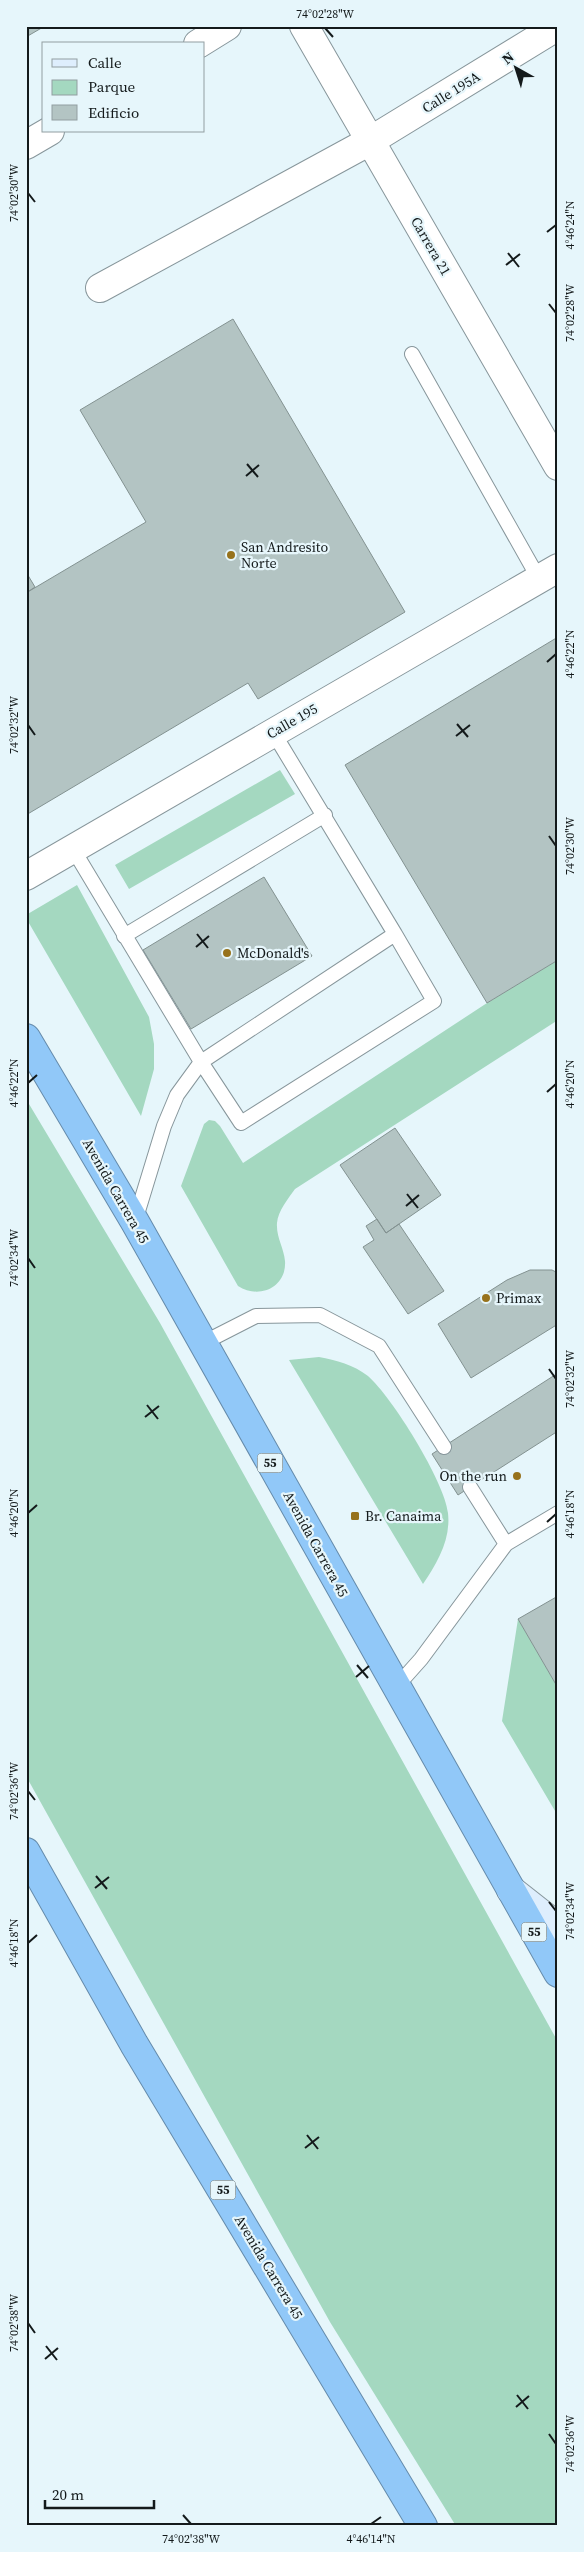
<svg xmlns="http://www.w3.org/2000/svg" width="584" height="2552" viewBox="0 0 584 2552" font-family="'Source Serif 4',serif">
	<style>
		.green { fill: #a4d8c0 }
		.building { fill: #b3c4c3; stroke: #839291 }
		.lines { fill: none; stroke-linecap: round; stroke-linejoin: round }
		.lane-casing { stroke: #87969b; stroke-width: 16 }
		.street-casing { stroke: #87969b; stroke-width: 30 }
		.secondary-casing { stroke: #87969b; stroke-width: 30 }
		.highway-casing { stroke: #658bab; stroke-width: 30 }
		.lane { stroke: #fff; stroke-width: 14 }
		.street { stroke: #fff; stroke-width: 28 }
		.secondary { stroke: #deeefd; stroke-width: 28 }
		.highway { stroke: #91c8f8; stroke-width: 28 }
		.ticks { fill: none; stroke: #141a1b; stroke-width: 2 }
		.poi-dot { fill: #97721c; stroke: #e6f6fb; stroke-width: 2 }
		.labels { text-anchor: middle; dominant-baseline: central; stroke-width: 4.5; stroke-linejoin: round; paint-order: stroke }
		.shield { fill: #e6f6fb; stroke: #535c5e; stroke-width: 1 }
		.shield-label { font-size: 12px; font-weight: bold; fill: #141a1b }
		.street-label { font-size: 14px; fill: #141a1b; stroke: #e6f6fb }
		.poi-label { font-size: 14px; fill: #141a1b; stroke: #e6f6fb; text-anchor: start }
		.neatline { fill: none; stroke: #141a1b; stroke-width: 2 }
		.ticks-label { font-size: 12px; text-anchor: middle; fill: #141a1b }
	</style>
	<rect width="100%" height="100%" fill="#e6f6fb"/>
	<path class="green" d="M280,770l15,24 -166,95 -14,-24z
		M77,885l72,132 5,27v25l-13,47 -115,-198v-3z
		M558,960v60l-263,169c-7,10 -17,22 -18,34 -1,14 7,25 8,38 2,26 -26,39 -47,25l-57,-100 23,-62 5,-4 6,1 5,5 23,37 244,-160z
		M26,1099l134,224 398,719v484h-102l-126,-204 -304,-546z
		M319,1357c17,3 35,8 49,19 24,21 77,106 80,137 3,27 -11,50 -25,71l-134,-224z
		M518,1619l40,69v128l-56,-95z"/>
	<path class="building" d="M26,26h19l-19,11z
		M233,319l172,293 -147,87 -10,-16 -222,132v-222l120,-71 -66,-112z
		M26,572l9,15 -9,6z
		M558,637v323l-71,43 -142,-238z
		M264,877l48,79 -121,73 -48,-79z
		M395,1128l46,67 -55,38 -46,-68z
		M377,1219l9,14 13,-9 45,67 -36,23 -45,-67 11,-7 -8,-14z
		M530,1270h22l6,3v51l-87,54 -33,-54 69,-44z
		M558,1373v58l-100,64 -26,-41z
		M558,1596v92l-40,-69z"/>
	<g class="lines">
		<g class="lane-casing">
			<path id="lane" d="M412,354l127,225
				M73,849l128,213 40,61 193,-122 -39,-67
				M124,936l201,-121
				M135,1221l29,-95 13,-31 24,-33 194,-128 -122,-202
				M203,1343l53,-27 64,-1 59,31 65,101
				M470,1487l36,57
				M396,1687l25,-28 85,-115 52,-31"/>
		</g>
		<g class="street-casing">
			<path id="street" d="M304,26l254,440
				M198,44l29,-18
				M26,145l24,-14
				M100,288l270,-147 188,-115
				M26,876l532,-308"/>
		</g>
		<g class="secondary-casing">
			<path id="secondary" d="M511,1890l47,37"/>
		</g>
		<g class="highway-casing">
			<path id="highway" d="M26,1038l109,184 423,751
				M26,1852l108,192 289,482"/>
		</g>
		<use href="#lane" class="lane"/>
		<use href="#street" class="street"/>
		<use href="#secondary" class="secondary"/>
		<use href="#highway" class="highway"/>
	</g>
	<path class="ticks" d="M325,28l8,9M28,193l7,9M547,232l9,-7M508,253l11,14M506,265l14,-11M549,304l7,9M247,464l11,13M246,476l13,-11M547,662l9,-8M457,724l11,13M28,725l7,10M456,736l14,-11M549,836l7,10M197,934l11,14M196,947l13,-11M28,1083l9,-8M547,1092l9,-8M407,1194l11,14M406,1206l13,-11M28,1258l7,10M549,1369l7,10M147,1405l11,14M145,1417l14,-11M28,1513l9,-8M547,1522l9,-8M357,1665l11,13M356,1677l13,-11M28,1791l7,9M96,1876l11,13M95,1888l14,-11M549,1902l7,9M28,1943l9,-8M307,2135l11,14M305,2148l14,-11M28,2323l7,10M46,2346l11,14M45,2359l13,-11M517,2395l11,14M516,2407l13,-11M549,2434l7,10M183,2515l8,9M371,2524l10,-7"/>
	<g class="poi-dot">
		<circle cx="231" cy="555" r="5"/>
		<circle cx="227" cy="953" r="5"/>
		<circle cx="486" cy="1298" r="5"/>
		<circle cx="517" cy="1476" r="5"/>
		<rect x="350" y="1511" width="10" height="10" rx="2.5"/>
	</g>
	<g class="labels">
		<g class="shield">
			<rect x="257.5" y="1453.5" width="25" height="19" rx="4"/>
			<rect x="521.5" y="1922.5" width="25" height="19" rx="4"/>
			<rect x="210.5" y="2180.5" width="25" height="19" rx="4"/>
		</g>
		<g class="shield-label">
			<text x="270" y="1463">55</text>
			<text x="534" y="1932">55</text>
			<text x="223" y="2190">55</text>
		</g>
		<g class="street-label">
			<text transform="translate(451 92) rotate(-32)">Calle 195A</text>
			<text transform="translate(431 246) rotate(60)">Carrera 21</text>
			<text transform="translate(292 721) rotate(-30)">Calle 195</text>
			<text transform="translate(116 1191) rotate(60)">Avenida Carrera 45</text>
			<text transform="translate(316 1544) rotate(61)">Avenida Carrera 45</text>
			<text transform="translate(269 2267) rotate(59)">Avenida Carrera 45</text>
		</g>
		<g class="poi-label">
			<text x="241" y="547">San Andresito<tspan x="241" dy="16">Norte</tspan></text>
			<text x="237" y="953">McDonald's</text>
			<text x="496" y="1298">Primax</text>
			<text x="507" y="1476" text-anchor="end">On the run</text>
			<text x="365" y="1516">Br. Canaima</text>
		</g>
	</g>
	<rect width="584" height="2552" fill="none" stroke="#e6f6fb" stroke-width="55"/>
	<rect x="42" y="42" width="162" height="90" fill="#e6f6fb" stroke="#929ea1"/>
	<rect x="52" y="59" width="25" height="8" fill="#deeefd" stroke="#929ea1"/>
	<text x="88" y="68" font-size="15" fill="#141a1b">Calle</text>
	<rect x="52" y="80" width="25" height="15" fill="#a4d8c0" stroke="#929ea1"/>
	<text x="88" y="92" font-size="15" fill="#141a1b">Parque</text>
	<rect x="52" y="105" width="25" height="15" fill="#b3c4c3" stroke="#929ea1"/>
	<text x="88" y="118" font-size="15" fill="#141a1b">Edificio</text>
	<g transform="translate(516 68) rotate(321)" stroke="#e6f6fb" stroke-width="4" paint-order="stroke">
	<path d="M0-4L9 19L0 12L-9 19Z" fill="#141a1b"/>
	<text y="-8" font-size="14" font-weight="bold" text-anchor="middle" fill="#141a1b">N</text>
	</g>
	<path d="M45 2500v8h109v-8" fill="none" stroke="#141a1b" stroke-width="2.5"/>
	<text x="52" y="2500" font-size="15" fill="#141a1b" stroke="#e6f6fb" stroke-width="4" paint-order="stroke">20 m</text>
	<rect x="28" y="28" width="528" height="2496" class="neatline"/>
	<g class="ticks-label">
		<text x="325" y="18">74°02'28"W</text>
		<text transform="translate(14 193) rotate(-90)" y="4">74°02'30"W</text>
		<text transform="translate(570 225) rotate(-90)" y="4">4°46'24"N</text>
		<text transform="translate(570 313) rotate(-90)" y="4">74°02'28"W</text>
		<text transform="translate(570 654) rotate(-90)" y="4">4°46'22"N</text>
		<text transform="translate(14 725) rotate(-90)" y="4">74°02'32"W</text>
		<text transform="translate(570 846) rotate(-90)" y="4">74°02'30"W</text>
		<text transform="translate(14 1083) rotate(-90)" y="4">4°46'22"N</text>
		<text transform="translate(570 1084) rotate(-90)" y="4">4°46'20"N</text>
		<text transform="translate(14 1258) rotate(-90)" y="4">74°02'34"W</text>
		<text transform="translate(570 1379) rotate(-90)" y="4">74°02'32"W</text>
		<text transform="translate(14 1513) rotate(-90)" y="4">4°46'20"N</text>
		<text transform="translate(570 1514) rotate(-90)" y="4">4°46'18"N</text>
		<text transform="translate(14 1791) rotate(-90)" y="4">74°02'36"W</text>
		<text transform="translate(570 1911) rotate(-90)" y="4">74°02'34"W</text>
		<text transform="translate(14 1943) rotate(-90)" y="4">4°46'18"N</text>
		<text transform="translate(14 2323) rotate(-90)" y="4">74°02'38"W</text>
		<text transform="translate(570 2444) rotate(-90)" y="4">74°02'36"W</text>
		<text x="191" y="2543">74°02'38"W</text>
		<text x="371" y="2543">4°46'14"N</text>
	</g>
</svg>
